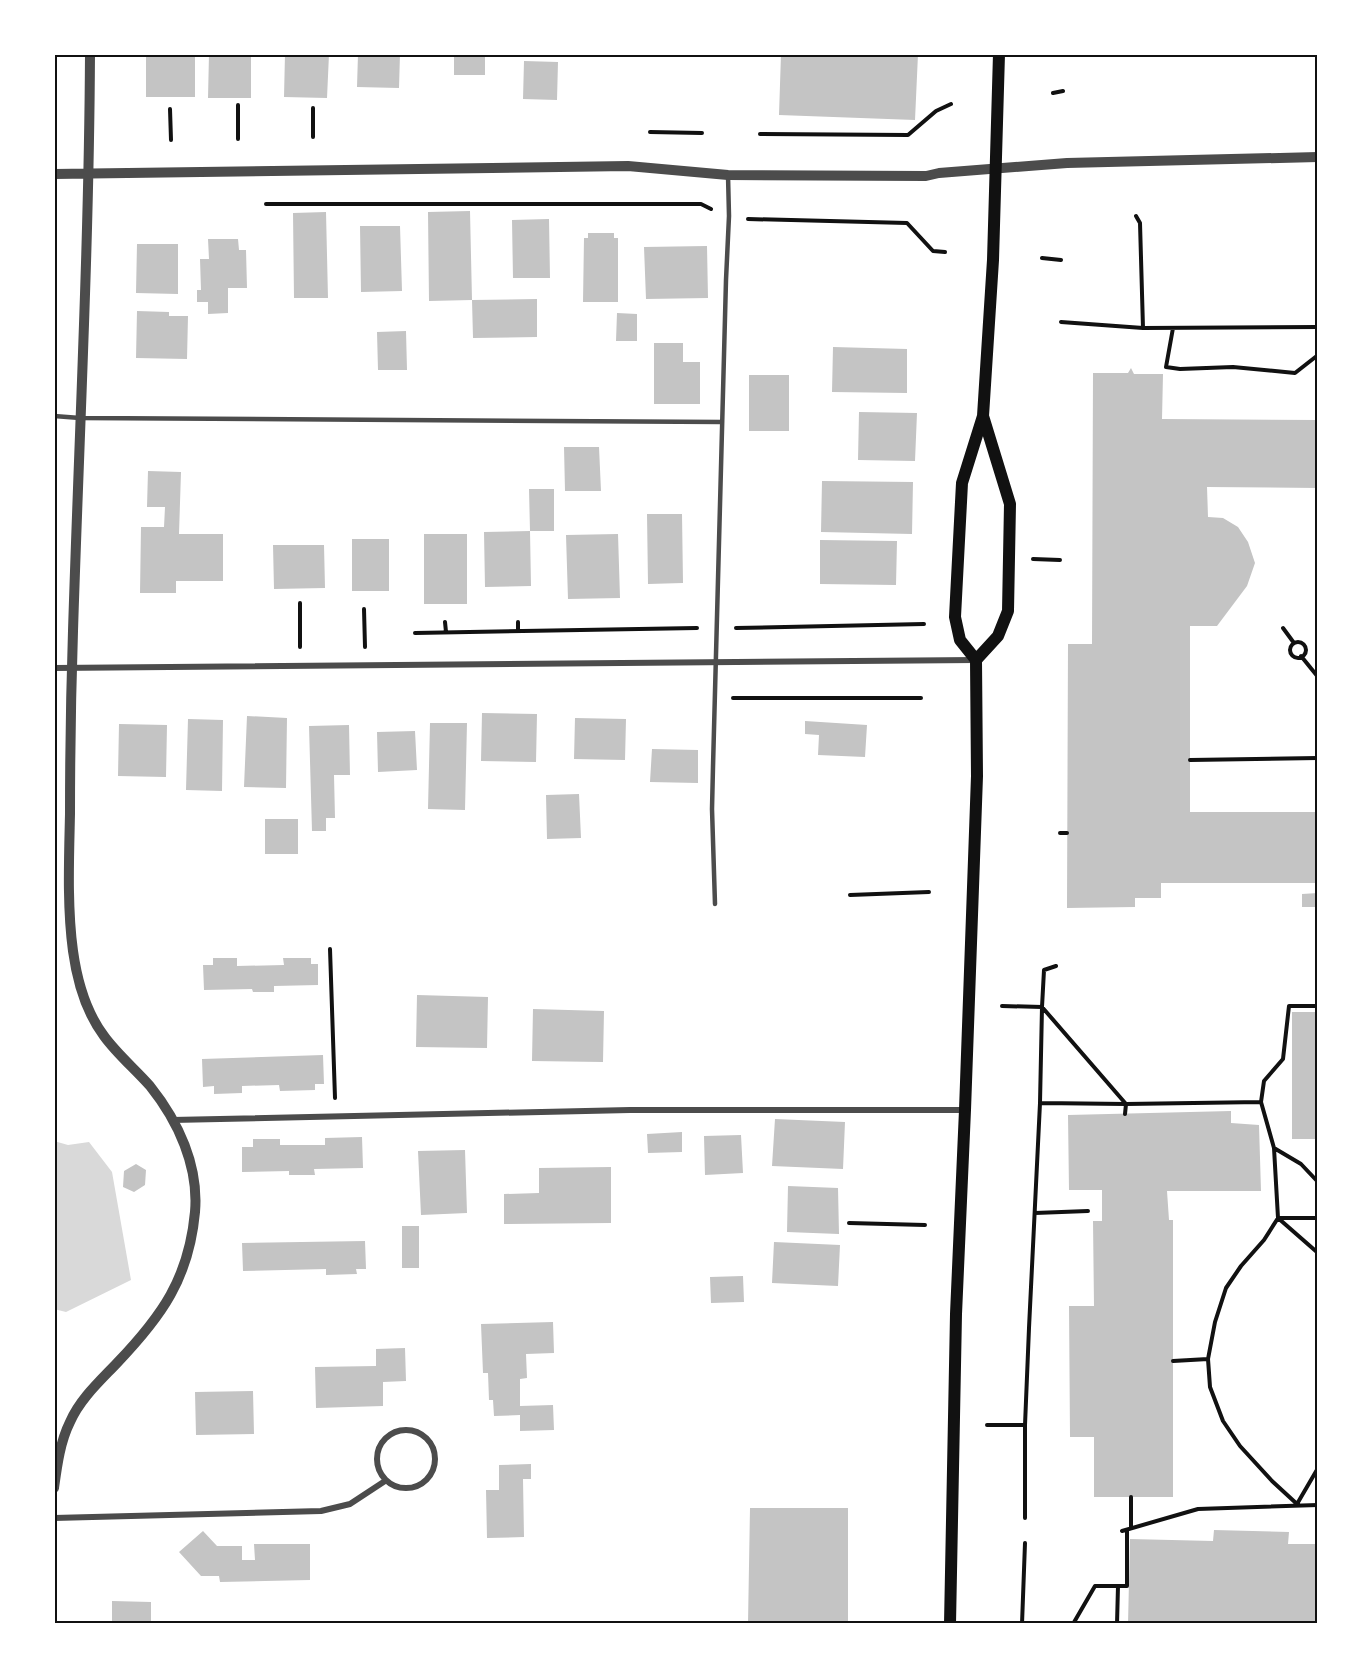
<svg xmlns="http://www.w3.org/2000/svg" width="1372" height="1678" viewBox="0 0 1372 1678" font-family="'Open Sans',sans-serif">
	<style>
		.water { fill: #d9d9d9 }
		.building { fill: #c4c4c4 }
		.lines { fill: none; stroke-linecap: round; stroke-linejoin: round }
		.path { stroke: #111; stroke-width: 4 }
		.service { stroke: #4c4c4c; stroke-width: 4.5 }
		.minor { stroke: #4c4c4c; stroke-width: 6 }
		.tertiary { stroke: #4c4c4c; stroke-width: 10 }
		.secondary { stroke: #111; stroke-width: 12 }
		.neatline { fill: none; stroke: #111; stroke-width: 2 }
	</style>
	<rect width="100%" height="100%" fill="#fff"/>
	<path class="water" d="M54,1141l14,4 21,-3 23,30 19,108 -65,32 -12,-3z"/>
	<path class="building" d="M146,54h49v43h-49z
		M209,54h42v44h-43z
		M285,54h44l-2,44 -43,-1z
		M358,54h42l-1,34 -42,-1z
		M454,54h31v21h-31z
		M781,54h137l-3,66 -136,-5z
		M524,61l34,1 -1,38 -34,-1z
		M470,211l2,89 65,-1v38l-64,1 -1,-38 -43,1 -1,-89z
		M326,212l2,86h-34l-1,-85z
		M549,219l1,59h-37l-1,-58z
		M360,226h40l2,65 -41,1z
		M588,233h26v5h4v64h-35l1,-64h4z
		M208,239h30l1,11h7l1,38h-19v25l-20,1v-12h-11v-12h4l-1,-31h9z
		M137,244h41v50l-42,-1z
		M707,246l1,52 -62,1 -2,-52z
		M137,311l32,1v4h19l-1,43 -51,-1z
		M617,313l20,1v27h-21z
		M406,331l1,39h-29l-1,-38z
		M654,343h29v19h17v42h-46z
		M833,347l74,2v44l-75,-1z
		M1131,368l3,6h29l-1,45 156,1v68l-111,-1 1,30 15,1 15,9 10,15 7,21 -8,23 -30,40h-27v186h128v71h-157v15h-26v9l-68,1 1,-264h24l1,-271h35z
		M749,375h40v56h-40z
		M859,412l58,1 -2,48 -57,-1z
		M564,447h35l2,44h-36z
		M148,471l33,1 -2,62h44v47h-47v12h-36l1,-66h23l1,-20h-18z
		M822,481l91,1 -1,52 -91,-2z
		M529,489h25v42h-24l1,55 -46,1 -1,-55 46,-1z
		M647,514h35l1,69 -35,1z
		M424,534h43v70h-43z
		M618,534l2,64 -52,1 -2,-64z
		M352,539h37v52h-37z
		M820,540l77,1 -1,44 -76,-1z
		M273,545h51l1,43 -51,1z
		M482,713l55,1 -1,48 -55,-1z
		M247,716l40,2 -1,70 -42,-1z
		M575,718l51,1 -1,41 -51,-1z
		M188,719l35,1 -1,71 -36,-1z
		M805,721l62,4 -2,32 -47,-2 1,-20 -14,-1z
		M430,723h37l-2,87 -37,-1z
		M119,724l48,1 -1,52 -48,-1z
		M349,725l1,50h-16l1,43h-9v13h-14l-3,-105z
		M415,731l2,39 -39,2 -1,-40z
		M652,749l46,1v33l-48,-1z
		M579,794l2,44 -34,1 -1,-44z
		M265,819h33v35h-33z
		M1318,893v14h-16v-13z
		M213,958h24v8l47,-1 -1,-7h28v6h7v21l-44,1v6h-21l-1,-3 -48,1 -1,-25h10z
		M417,995l71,2 -1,51 -71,-1z
		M533,1009l71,2 -1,51 -71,-1z
		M1292,1012h26v127h-26z
		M323,1055l1,29h-9v6l-35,1 -1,-6 -37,1v7l-28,1v-8l-11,1 -1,-28z
		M1231,1111v12l28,2 2,66h-94l2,29h4v277h-79v-60h-24l-1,-131h25l-1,-85h9v-31h-33l-1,-75z
		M775,1119l70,3 -2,47 -71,-3z
		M682,1132v20l-34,1 -1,-19z
		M741,1135l2,38 -38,2 -1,-39z
		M362,1137l1,31 -49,1 1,6h-26v-4l-47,1v-25h11v-8h27v6h45v-7z
		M465,1150l2,63 -46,2 -3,-64z
		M136,1164l10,6 -1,15 -11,7 -11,-5 1,-16z
		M611,1167v56l-107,1v-30l35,-1v-25z
		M788,1186l50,2 1,46 -52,-2z
		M402,1226h17v42h-17z
		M365,1241l1,28h-10l1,5 -31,1v-6l-83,2 -1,-28z
		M774,1242l66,3 -2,41 -66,-3z
		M743,1276l1,26 -33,1 -1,-26z
		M553,1322l1,31 -28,1 1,24 -7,1v27l33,-1 1,25 -34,1v-16l-26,1 -1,-16h-4l-1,-27h-5l-2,-49z
		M405,1348l1,33 -23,1v24l-67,2 -1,-41 61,-1v-17z
		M253,1391l1,43 -58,1 -1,-43z
		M531,1464v15h-8l1,58 -37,1 -1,-48h13v-25z
		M750,1508h98v116h-100z
		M1214,1530l75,2 -1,12h30v80h-190l2,-85 83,2z
		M203,1531l14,15h25v14h13l-1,-16h56v36l-90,2 -1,-6h-18l-22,-24z
		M112,1601l39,1v22h-39z
		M195,1621h25v3h-25z"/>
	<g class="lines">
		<path class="path" d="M1053,93l10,-2
			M238,105v34
			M313,108v29
			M170,109l1,31
			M650,132l52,1
			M760,134l148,1 28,-24 15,-7
			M266,204h435l10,5
			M1136,216l4,7 3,105
			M748,219l159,4 26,28 12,1
			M1042,258l19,2
			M1061,322l82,6 175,-1
			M1173,328l-7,39 14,2 53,-2 62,6 23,-18
			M1033,559l27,1
			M300,603v44
			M364,609l1,38
			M445,622l1,10
			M518,622v9
			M736,628l188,-4
			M1283,628l11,15
			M415,633l282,-5
			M1290 650a8 8 0 1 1 16 0a8 8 0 1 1-16 0Z
			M1301,656l17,21
			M733,698h188
			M1190,760l128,-2
			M1060,833h7
			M850,895l79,-3
			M330,949l5,149
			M1002,1006l40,1 84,97 135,-2
			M1318,1006h-29l-6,53 -19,22 -3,21 13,46 27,16 17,18
			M1040,1103l86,1 -1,10
			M1274,1148l4,70 -14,22 -23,26 -15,22 -11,34 -7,37 2,28 13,34 17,25 32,35 25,23 21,-36
			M1035,1213l53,-2
			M1278,1218l40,35
			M1279,1218h39
			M849,1223l76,2
			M1173,1361l35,-2
			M987,1425h38
			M1131,1497v31
			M1025,1518v-93l4,-97 11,-225 2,-96 2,-37 12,-4
			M1122,1531l76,-22 120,-4
			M1022,1624l3,-81
			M1073,1624l22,-38h32v-56
			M1117,1624l1,-38"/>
		<path class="service" d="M54,416l26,2 642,4
			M715,904l-3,-95 1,-42 13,-487 3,-64 -1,-41"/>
		<path class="minor" d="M54,668l922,-8
			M172,1120l458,-10h335
			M377 1459a29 29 0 1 1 58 0a29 29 0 1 1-58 0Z
			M54,1518l267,-7 29,-7 35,-23"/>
		<path class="tertiary" d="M54,174l574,-8 100,9 198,1 13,-3 128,-10 251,-6
			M54,1488c3,-22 6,-46 16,-66 10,-23 30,-41 47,-59 45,-47 72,-85 78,-151 4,-46 -17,-91 -45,-126 -15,-17 -33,-32 -46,-50 -18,-24 -27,-56 -31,-85 -6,-44 -4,-93 -3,-137 0,-61 1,-122 3,-183 6,-192 16,-384 17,-577"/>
		<path class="secondary" d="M976,660l22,-24 10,-25 2,-107 -27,-88
			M950,1624l6,-310 9,-204 12,-334 -1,-116 -16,-20 -5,-23 7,-134 21,-67 10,-156 6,-206"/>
	</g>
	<rect width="1372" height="1678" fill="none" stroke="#ffffff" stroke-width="111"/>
	<rect x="56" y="56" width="1260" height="1566" class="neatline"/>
</svg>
